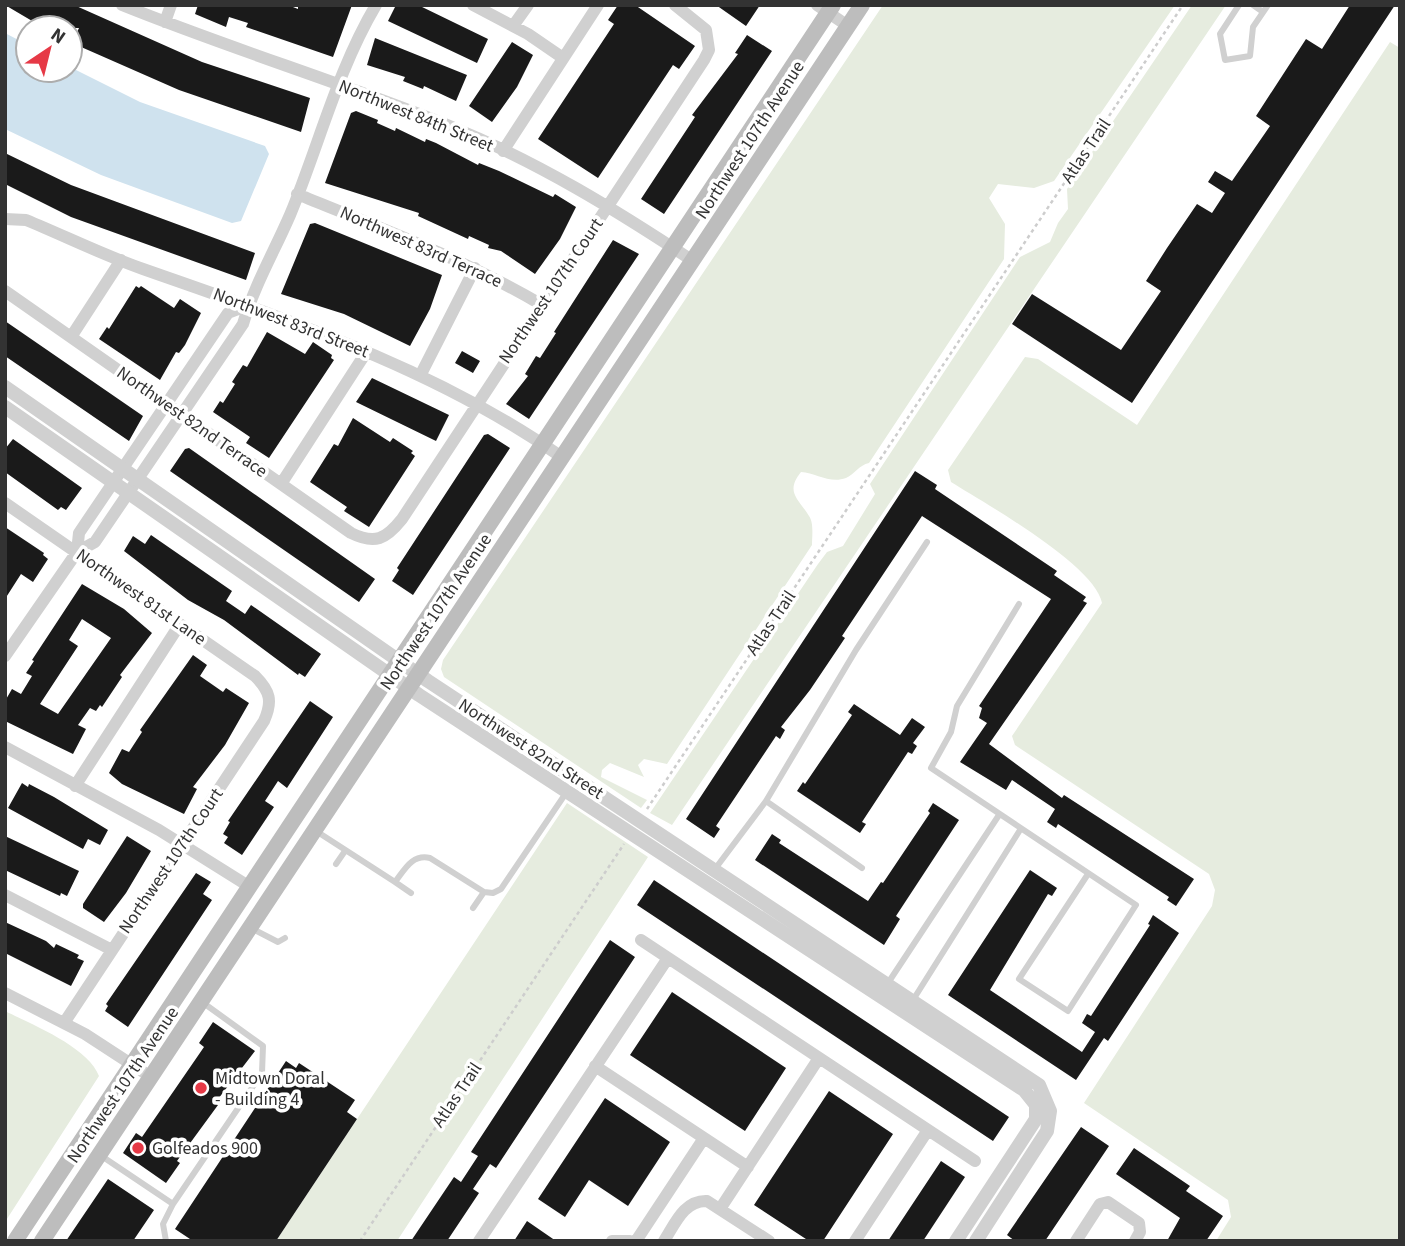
<svg xmlns="http://www.w3.org/2000/svg" width="1405" height="1246" viewBox="0 0 1405 1246" font-family="'Source Sans 3',sans-serif">
	<style>
		.green { fill: #e6ecdf }
		.water { fill: #cfe2ee }
		.building { fill: #1a1a1a; fill-rule: evenodd }
		.lines { fill: none; stroke-linecap: round; stroke-linejoin: round }
		.path { stroke: #cdcdcd; stroke-width: 2.5; stroke-dasharray: 3.5 3.5; stroke-linecap: butt }
		.service { stroke: #d0d0d0; stroke-width: 6 }
		.minor { stroke: #d0d0d0; stroke-width: 12 }
		.tertiary { stroke: #d0d0d0; stroke-width: 14 }
		.secondary { stroke: #bdbdbd; stroke-width: 16 }
		.poi-dot { fill: #e63946; stroke: #fff; stroke-width: 2.5 }
		.labels { text-anchor: middle; dominant-baseline: central; stroke-width: 7; stroke-linejoin: round; paint-order: stroke }
		.street-label { font-size: 18px; fill: #333; stroke: #fff }
		.poi-label { font-size: 18px; fill: #333; stroke: #fff; text-anchor: start }
	</style>
	<rect width="100%" height="100%" fill="#fff"/>
	<path class="green" d="M883,5h292l-121,176 -20,7 -36,-4 -9,14 16,26 -1,35 -135,204c-10,2 -14,11 -23,15 -16,6 -30,-5 -45,-6 -16,20 -3,26 8,44 5,7 3,20 3,29l-145,219 -23,-5 -6,6 6,12 -34,-14 -8,7 -1,7 46,23 -6,8 -197,-131 -3,-8 2,-9z
		M1192,5h34l-554,820 -22,-12 168,-249 9,-12 16,-6 32,-52 -5,-10 150,-227 30,-15 8,-19 10,-14 -1,-20z
		M1390,42l10,6v1193h-184l15,-24 -3,-17 -144,-97 128,-197 3,-16 -6,-16 -194,-129 -3,-9 90,-133c-7,-38 -116,-99 -151,-121l-3,-12 77,-113 13,2 99,66z
		M567,803l81,54 -251,384h-121z
		M5,1011c28,14 83,36 94,65l-94,146z"/>
	<path class="water" d="M5,33l23,12v25h42v-3l70,35 125,44 4,8 -28,67 -9,2 -131,-48 -96,-46z"/>
	<path class="building" d="M5,5h69l128,57 108,36 -9,34 -122,-42 -107,-47 7,-15h-35z
		M198,5h90l10,4v-4h54l-19,52 -87,-30 2,-4 -19,-6 -3,10 -31,-13z
		M396,5h22l70,34 -11,24 -89,-42z
		M618,5h17l60,41 -16,23 -6,-4 -75,113 -60,-39 76,-115 -6,-4z
		M716,5h44l-14,21z
		M1350,5h45l-263,398 -120,-79 20,-30 89,56 40,-59 -15,-10 21,-33 30,-44 15,9 13,-20 -17,-11 7,-11 17,10 38,-55 -14,-10 50,-77 16,10z
		M747,35l25,16 -108,163 -23,-15 54,-82 -3,-2 46,-61 -3,-1z
		M375,38l92,37 -11,26 -32,-15 -1,3 -20,-8 2,-4 -38,-12z
		M512,42l21,13 -16,32 -25,35 -23,-16z
		M356,111l22,9 -1,3 18,8 1,-3 29,14 1,-3 10,4 42,22 1,-2 20,8 54,26 2,-3 21,13 -16,32 -25,35 -34,-23 -13,-3 1,-3 -20,-9 -1,3 -50,-23 1,-3 -94,-30 26,-70z
		M5,153l66,32 184,68 -9,27 -175,-63 -66,-33z
		M315,223l127,52 -12,34 -20,37 -66,-32 -63,-20 29,-70z
		M613,240l26,14 -110,165 -23,-15 22,-28 -3,-2 11,-18 4,2 16,-25 -2,-1z
		M136,286l3,2 2,-2 33,22 6,-9 21,14 -16,32 -6,8 -3,-1 -16,28 -61,-41 8,-12 2,2z
		M5,321l138,95 -14,25 -124,-85z
		M267,332l38,22 8,-12 19,13 -1,3 3,2 -65,98 -23,-15 4,-6 -37,-25 7,-11 3,2 12,-19 -3,-2 11,-17 4,2z
		M462,351l18,10 -7,12 -18,-10z
		M372,378l77,37 -13,26 -80,-39z
		M353,418l37,24 3,-4 20,13 -2,2 4,3 -46,71 -25,-16 3,-4 -37,-25 24,-38 4,2z
		M488,434l22,14 -97,147 -21,-14 7,-11 -2,-2 87,-133z
		M13,439l69,49 -16,22 -5,-3 -3,3 -53,-38v-23z
		M189,448l186,131 -16,23 -189,-131 15,-22z
		M915,471l22,14 -2,4 122,82 -3,4 32,22 -3,4 4,2 -98,141 73,54 2,-3 130,84 -18,27 -9,-6 2,-3 -111,-73 -2,4 -9,-6 8,-13 -43,-29 -6,10 -46,-28 27,-39 -8,-5 3,-10 -3,-2 72,-107 -129,-83 -80,120 3,2 -35,52 -29,37 4,3 -5,9 -4,-3 -60,90 4,3 -6,9 -28,-19z
		M5,527l39,26 -1,2 5,4 -15,23 -12,-8 -16,25z
		M151,535l81,56 -6,10 19,13 6,-9 70,49 -16,23 -6,-4 -1,2 -74,-55 -36,-20 -64,-49 9,-15 12,8z
		M82,584l42,25 28,24 -32,42 2,2 -20,30 -2,-2 -4,6 -6,-3 -12,17 8,4 -13,25 -68,-33v-20l7,-12 9,5 11,-18 -6,-3 8,-12 -2,-1zM82,619l29,19 -53,76 -18,-10 38,-58 -9,-6z
		M193,655l14,10 -7,11 23,16 3,-4 23,15 -24,42 -32,42 4,2 -13,25 -62,-30 -13,-11 13,-24 7,3 13,-20 -2,-2z
		M310,701l23,16 -46,71 -9,-7 -13,20 9,6 -32,48 -18,-12 4,-6 -5,-3 7,-12 -2,-1z
		M854,704l46,31 12,-17 13,9 -12,16 4,3 -5,8 -4,-2 -46,70 4,2 -6,9 -63,-42 6,-9 2,2 47,-69 -4,-3z
		M22,783l6,4 1,-3 25,13 54,33 -8,15 -12,-6 -5,10 -75,-41z
		M933,803l26,17 -63,96 4,3 -16,26 -129,-85 17,-26 9,6 -2,3 89,58 13,-19 2,1 47,-70 -2,-2z
		M5,836l74,35 -12,25 -6,-3 -1,3 -55,-26z
		M127,836l24,15 -25,42 -22,29 -21,-14v-4z
		M1030,870l27,18 -5,8 -4,-2 -58,96 92,62 13,-20 -13,-9 5,-9 4,2 59,-91 -2,-1 5,-9 26,18 -71,108 -4,-3 -28,42 -128,-85z
		M196,873l15,9 -8,12 9,6 -84,127 -23,-16 3,-5 -2,-2z
		M654,880l355,237 -16,24 -356,-236z
		M5,922l41,19 8,7 2,-4 23,11 -2,3 7,3 -13,25 -66,-33z
		M610,940l25,17 -73,111 -66,100 -6,-4 -17,25 6,4 -32,48h-36l43,-64 7,5 17,-26 -7,-4z
		M672,992l114,76 -41,63 -115,-76z
		M213,1022l42,29 -40,52 3,2 -41,56 3,2 -14,20 -43,-30 13,-20 6,4 62,-90 -5,-4z
		M286,1061l10,7 3,-5 56,37 -8,12 10,7 -81,122h-83l-18,-12z
		M829,1091l64,43 -70,107h-14l-55,-36z
		M605,1098l65,44 -42,64 -39,-26 -24,37 -27,-18z
		M1081,1127l28,19 -64,95h-30l-8,-6z
		M1134,1148l56,38 -4,5 37,25 -17,25h-39l13,-23 -64,-44z
		M941,1161l24,16 -42,64h-35z
		M108,1179l46,31 -21,31h-67z
		M527,1221l29,20h-42z"/>
	<g class="lines">
		<path class="path" d="M647,809l536,-804
			M360,1241l264,-397"/>
		<path class="service" d="M1239,5l-19,29 5,26 25,-4 3,-29 15,-22
			M1253,5l10,7
			M1019,604l-62,102 -6,26 -20,36 205,137 -68,106 -49,-32 69,-105
			M766,801l96,67
			M316,831l79,51c10,-13 17,-28 35,-24l54,34 9,1 8,-4 65,-96
			M336,864l9,-13
			M715,869l51,-68 90,-151 71,-108
			M395,882l16,11
			M473,908l11,-16
			M251,928l27,14 7,-4
			M888,983l111,-168
			M913,1000l107,-170
			M100,1155l73,49 -10,20 3,17
			M173,1204l89,-131 1,-27 -61,-44"/>
		<path class="minor" d="M122,5c109,44 221,78 330,122 86,35 164,83 241,134
			M473,5l55,29 35,24
			M817,5l31,21
			M165,22l6,-17
			M513,26l15,-21
			M503,151l95,-146
			M297,194c83,34 167,65 245,111
			M5,219l21,1c39,16 77,35 117,49 145,51 292,99 420,189
			M5,291l346,242c24,12 35,6 51,-14l302,-459 5,-10 -3,-20 -31,-25
			M71,337l50,-77
			M420,376l55,-108
			M281,484l86,-133
			M5,503l250,173c15,15 18,25 9,45l-200,302
			M77,552l2,-19 149,-220 21,-8
			M5,656l72,-104 18,-10 148,-218c11,-38 31,-72 47,-109 29,-70 47,-144 86,-210
			M5,747l154,83 91,57
			M75,786l105,-162
			M5,895l107,55
			M641,940l334,221
			M5,993l80,41 66,43
			M595,1066l153,101
			M720,1209l99,-151
			M479,1241l189,-283
			M612,1241h18
			M636,1241l68,-103
			M664,1241c11,-17 20,-41 43,-40l62,40
			M855,1241l73,-111
			M1076,1241l24,-37 8,-2 31,21 1,9 -5,9"/>
		<path class="tertiary" d="M5,387l423,294 611,404 11,26 -3,20 -71,110
			M5,407l414,288 605,395 12,15v14l-80,122"/>
		<path class="secondary" d="M15,1241l818,-1236
			M42,1241l820,-1236"/>
	</g>
	<g class="poi-dot">
		<circle cx="201" cy="1088" r="7"/>
		<circle cx="138" cy="1148" r="7"/>
	</g>
	<g class="labels">
		<g class="street-label">
			<text transform="translate(416 116) rotate(22)">Northwest 84th Street</text>
			<text transform="translate(750 140) rotate(-57)">Northwest 107th Avenue</text>
			<text transform="translate(1086 151) rotate(-56)">Atlas Trail</text>
			<text transform="translate(421 247) rotate(24)">Northwest 83rd Terrace</text>
			<text transform="translate(551 291) rotate(-56)">Northwest 107th Court</text>
			<text transform="translate(291 323) rotate(21)">Northwest 83rd Street</text>
			<text transform="translate(192 422) rotate(35)">Northwest 82nd Terrace</text>
			<text transform="translate(141 597) rotate(35)">Northwest 81st Lane</text>
			<text transform="translate(436 612) rotate(-56)">Northwest 107th Avenue</text>
			<text transform="translate(771 623) rotate(-56)">Atlas Trail</text>
			<text transform="translate(531 749) rotate(33)">Northwest 82nd Street</text>
			<text transform="translate(171 861) rotate(-56)">Northwest 107th Court</text>
			<text transform="translate(123 1085) rotate(-56)">Northwest 107th Avenue</text>
			<text transform="translate(457 1095) rotate(-56)">Atlas Trail</text>
		</g>
		<g class="poi-label">
			<text x="215" y="1078">Midtown Doral<tspan x="215" dy="21">- Building 4</tspan></text>
			<text x="152" y="1148">Golfeados 900</text>
		</g>
	</g>
	<rect width="1405" height="1246" fill="none" stroke="#333333" stroke-width="14"/>
	<g transform="translate(49 49) rotate(35)"><circle r="33" fill="#ffffff" stroke="#adadad" stroke-width="2"/>
	<path d="M0-5L12 26L0 18L-12 26Z" fill="#e63946"/>
	<text y="-10" font-size="19" font-weight="bold" text-anchor="middle" fill="#333333">N</text>
	</g>
</svg>
